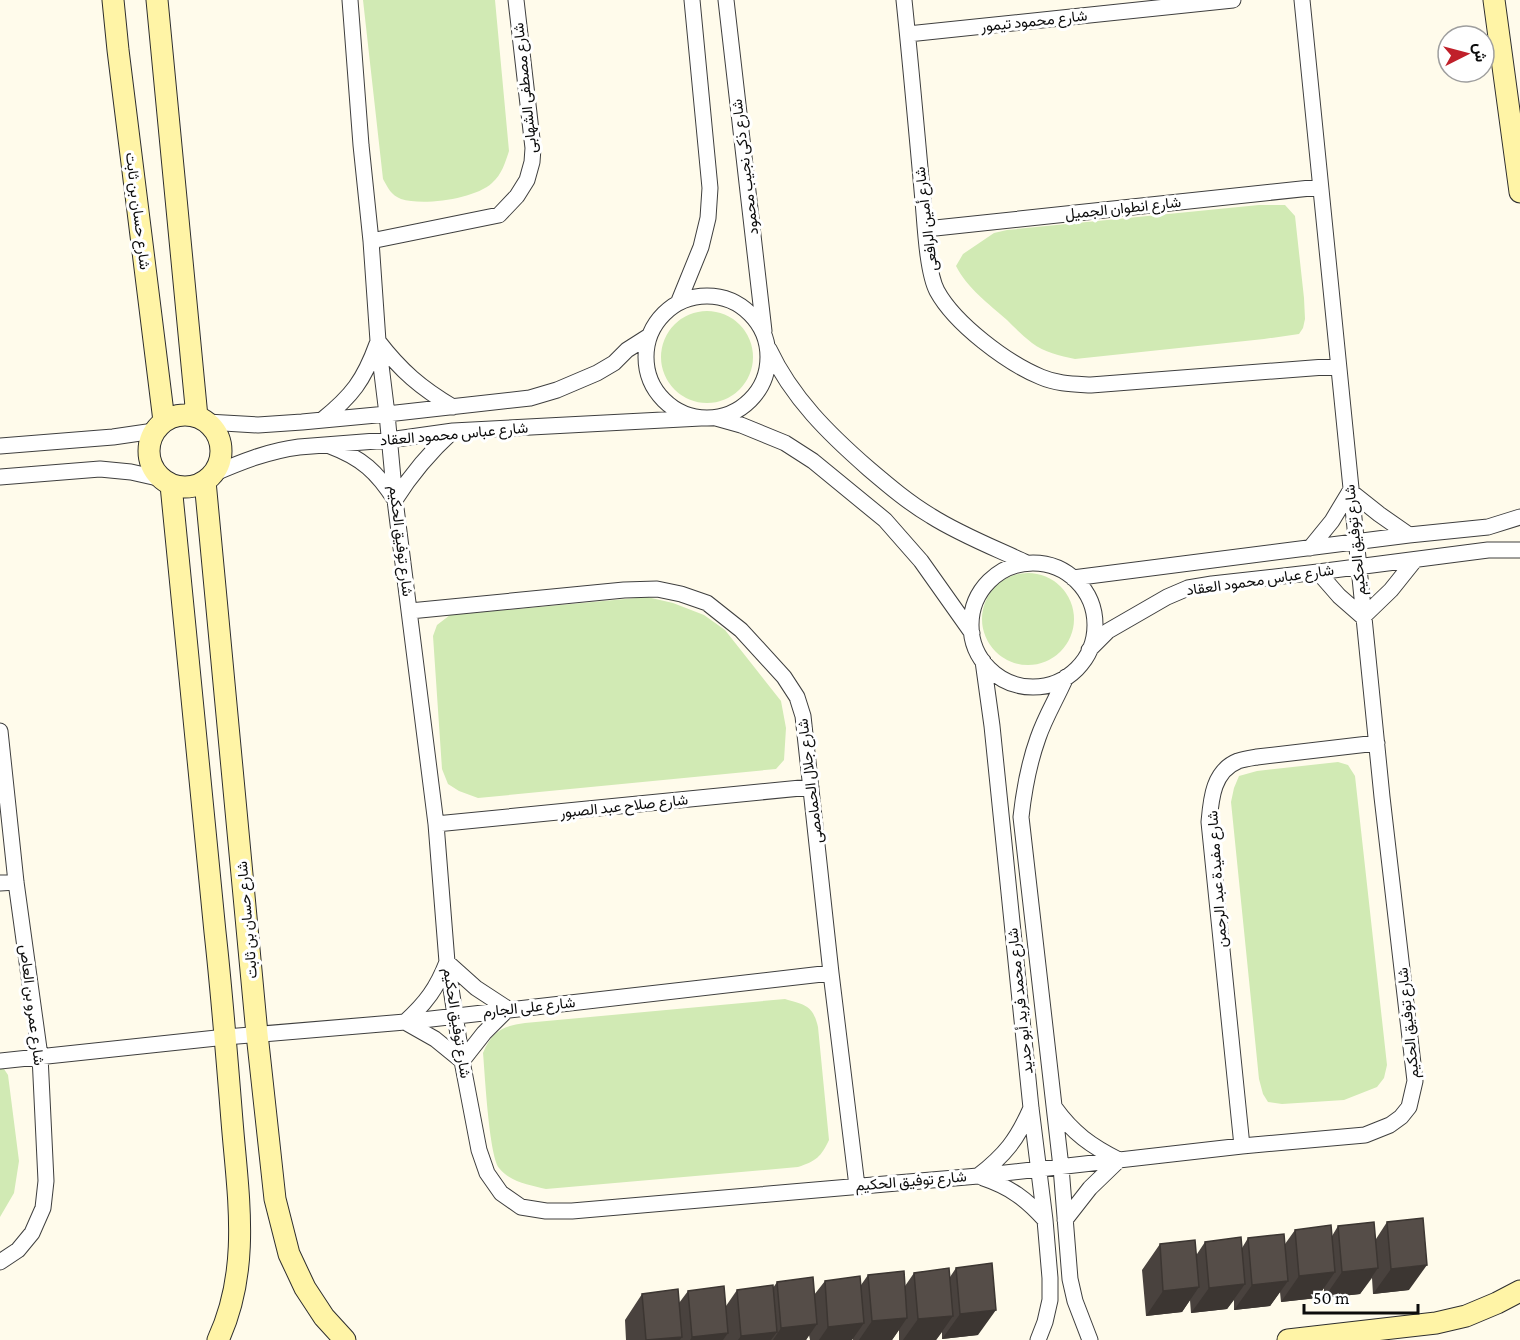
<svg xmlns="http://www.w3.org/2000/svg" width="1520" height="1340" viewBox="0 0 1520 1340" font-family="'Crimson Pro',Vazirmatn,serif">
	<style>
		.green { fill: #d1eab4 }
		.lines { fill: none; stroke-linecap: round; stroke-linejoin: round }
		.street-casing { stroke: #3f3f3f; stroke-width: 17 }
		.secondary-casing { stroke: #2e2e2e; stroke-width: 23 }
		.street { stroke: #fff; stroke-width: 15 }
		.secondary { stroke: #fff4a6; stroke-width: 21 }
		.wall { fill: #49423e }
		.shaded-wall { fill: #3c3632 }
		.building { fill: #554d48; stroke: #3c3632; stroke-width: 1.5 }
		.labels { text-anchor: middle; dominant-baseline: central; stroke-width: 6; stroke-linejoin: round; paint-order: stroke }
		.street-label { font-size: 15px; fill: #0c0c0c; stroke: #fff }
	</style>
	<rect width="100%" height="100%" fill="#fffbeb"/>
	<path class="green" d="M363,0h132l14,151c-4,12 -7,23 -17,32 -17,16 -69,23 -91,16 -10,-4 -13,-11 -18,-20z
		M1259,205h26l10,11 9,82 1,21 -2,9 -4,6 -35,5 -189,20c-15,-3 -31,-7 -43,-16 -9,-7 -17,-15 -25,-23 -18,-16 -40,-32 -51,-54l7,-12 31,-21 13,-3z
		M661 357a46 46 0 1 1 92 0a46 46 0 1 1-92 0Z
		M982 619a46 46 0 1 1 92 0a46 46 0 1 1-92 0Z
		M647,597l26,6 31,12 21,15 56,71 5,27 -2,32 -8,9 -298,29 -19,-7 -11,-7 -6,-15 -9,-133 4,-11 13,-10z
		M1338,762l10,3 7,11 32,289 -3,13 -7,9 -33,13 -62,4 -14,-2 -5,-8 -4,-15 -28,-277 3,-14 5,-12 18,-5z
		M785,999c20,6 28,6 33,28l11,113c-8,17 -13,21 -31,27l-252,22c-16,-4 -36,-7 -47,-21 -10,-14 -14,-93 -16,-115 9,-22 20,-27 42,-30z
		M0,1066h2l6,9 11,86 -5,32 -14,24z"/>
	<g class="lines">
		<g class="street-casing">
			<path id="street" d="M350,0l11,145 10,96 7,100 9,73 8,86 41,324 11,138 15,99 17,89 8,23 14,20 20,14 25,4h26l406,-35 264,-30 123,-11 25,-10 11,-8 8,-10 6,-26 -33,-284 -80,-797
				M726,0l38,331
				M904,0c7,67 13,134 19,201 2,22 4,71 14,90 18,33 70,72 104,86 16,7 33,7 50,8l247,-19
				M908,34l325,-34
				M926,229l394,-42
				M371,241l128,-26 18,-19 10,-16 5,-18 1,-14 -17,-148
				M646 357a61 61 0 1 1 122 0a61 61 0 1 1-122 0Z
				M679,301l22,-54 7,-29 2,-30 -18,-188
				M378,341c23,30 43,47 75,66
				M769,349c23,49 60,85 100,120 20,17 40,34 62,47 30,19 64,32 96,47
				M716,418l25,7 44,18 28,18 72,59 36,41 51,72
				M322,420c30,-24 42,-40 55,-76
				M207,422l51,3 44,-3 85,-8 143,-16 27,-8 40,-17 17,-10 13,-13 22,-14
				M0,446l113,-9 41,-6
				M330,446c32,12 47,26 65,54 17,-27 35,-48 58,-69
				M213,474c28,-12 55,-23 86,-27l90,-7 64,-9 248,-13
				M0,477l100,-8 31,3 31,7
				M1310,548l22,-27 18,-30 29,23 30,21
				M971 625a62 62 0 1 1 124 0a62 62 0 1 1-124 0Z
				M1318,572l21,24 24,21 28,-27 24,-30
				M1073,578l336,-43 79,-8 32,-10
				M410,611l214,-21 33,-1 24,5 26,9 34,27 43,47 13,20 6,19 28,257 26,213
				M1089,650l19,-19 59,-34 21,-9 24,-4 106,-12 170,-22h32
				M983,661l9,65 39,382 14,112 5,58v22l-5,22 -7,18
				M1066,677c-9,21 -21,40 -28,61 -9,25 -14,52 -17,79l40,350 9,112 5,22 15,39
				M0,731l16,151 24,174 6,125 -3,27 -11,25 -14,17 -18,12
				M436,824l375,-37
				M0,883l16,-1
				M447,962l29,26 32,21 -24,24 -22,28 -27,-22 -30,-17c21,-19 32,-34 42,-60z
				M0,1061l226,-24 179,-15 426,-49
				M1055,1108c18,25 36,38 64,52l-29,28 -25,32
				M1242,1146l-33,-324c2,-23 4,-51 29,-61 6,-2 13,-3 19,-4l120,-14
				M978,1176c27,-21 39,-36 53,-68
				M983,1178c27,9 43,21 62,42"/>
		</g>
		<g class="secondary-casing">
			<path id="secondary" d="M113,0l5,50 46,371
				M157,0l40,417
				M1494,0l26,192
				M149 451a36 36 0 1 1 72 0a36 36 0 1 1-72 0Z
				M205,481l52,553 18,165 14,55 16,34 19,29 21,23
				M171,485c15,149 30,298 44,447 7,63 12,126 17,189 6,75 19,148 -14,219
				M1288,1340l148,-17 30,-7 31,-13 23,-12"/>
		</g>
		<use href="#street" class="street"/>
		<use href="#secondary" class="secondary"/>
	</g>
	<path class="wall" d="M1387,1222l22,68 -36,4 -1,-16 -12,16 -36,4v-10l-7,10 -36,4 -1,-10 -10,14 -36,4v-10l-7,9 -36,4 -1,-13 -8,12 -36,4 -4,-46 18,-26 37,10 8,-12 37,6 6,-10 37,6 10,-14 37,6 6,-10 38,13z
		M956,1268l22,67 -36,4v-7l-6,8h-37v-10l-7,10h-39v-2l-1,2h-42l-1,-5 -3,5h-180l-1,-20 17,-26 37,9 9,-12 38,15 11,-16 36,-2 4,-6 37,13 11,-14 36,4 7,-10 37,11 9,-13 36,4z"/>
	<path class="shaded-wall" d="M1427,1265l-18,25 -36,4 18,-25z
		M1378,1268l-18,26 -36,4 18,-26z
		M1335,1272l-18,26 -36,4 18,-26z
		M1288,1281l-18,25 -36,4 18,-25z
		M1245,1284l-18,25 -36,4 18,-25z
		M1199,1287l-17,25 -36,4 17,-25z
		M996,1310l-18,25 -36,4 18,-25z
		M953,1316l-17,24h-33l15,-21z
		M907,1318l-15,22h-33l13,-19z
		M864,1323l-12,17h-33l9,-13z
		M817,1324l-11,16h-33l8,-12z
		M777,1332l-6,8h-33l3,-4z
		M728,1333l-5,7h-33l2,-3z
		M682,1337l-2,3h-29z"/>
	<path class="building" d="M1423,1218l4,47 -36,4 -4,-47z
		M1374,1222l4,46 -36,4 -4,-46z
		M1331,1225l4,47 -36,4 -4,-46z
		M1284,1234l4,47 -36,4 -4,-47z
		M1241,1237l4,47 -36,4 -4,-46z
		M1195,1240l4,47 -36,4 -3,-47z
		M992,1263l4,47 -36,4 -4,-46z
		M949,1268l4,48 -35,3 -4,-46z
		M904,1271l3,47 -35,3 -4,-46z
		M860,1276l4,47 -36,4 -3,-46z
		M813,1277l4,47 -36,4 -4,-46z
		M773,1285l4,47 -36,4 -4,-46z
		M724,1286l4,47 -36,4 -4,-46z
		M678,1289l4,48 -36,3 -4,-46z"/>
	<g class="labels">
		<g class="street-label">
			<text transform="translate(1034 21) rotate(-6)">شارع محمود تيمور</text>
			<text transform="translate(525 88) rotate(-96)">شارع مصطفى الشهابى</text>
			<text transform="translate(745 167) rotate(-97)">شارع ذكى نجيب محمود</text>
			<text transform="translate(1123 208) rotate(-6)">شارع انطوان الجميل</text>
			<text transform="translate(138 211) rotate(83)">شارع حسان بن ثابت</text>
			<text transform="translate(926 219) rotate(-97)">شارع أمين الرافعى</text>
			<text transform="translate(454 434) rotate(-5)">شارع عباس محمود العقاد</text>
			<text transform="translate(1355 540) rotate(-96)">شارع توفيق الحكيم</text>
			<text transform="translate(401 541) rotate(83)">شارع توفيق الحكيم</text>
			<text transform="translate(1260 580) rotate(-8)">شارع عباس محمود العقاد</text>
			<text transform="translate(810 781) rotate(-97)">شارع جلال الحمامصى</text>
			<text transform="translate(624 806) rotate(-6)">شارع صلاح عبد الصبور</text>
			<text transform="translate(1217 879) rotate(-94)">شارع مفيدة عبد الرحمن</text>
			<text transform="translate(247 920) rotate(-95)">شارع حسان بن ثابت</text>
			<text transform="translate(1020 1001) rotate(-96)">شارع محمد فريد أبو حديد</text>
			<text transform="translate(32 1005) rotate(83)">شارع عمرو بن العاص</text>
			<text transform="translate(529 1007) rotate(-6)">شارع على الجارم</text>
			<text transform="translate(457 1023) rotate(81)">شارع توفيق الحكيم</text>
			<text transform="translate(1408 1023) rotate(-96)">شارع توفيق الحكيم</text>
			<text transform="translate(911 1181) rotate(-5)">شارع توفيق الحكيم</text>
		</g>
	</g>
	<g transform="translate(1466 54) rotate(84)"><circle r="28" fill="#ffffff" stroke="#9e9e9e" stroke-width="1.5"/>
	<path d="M0-4.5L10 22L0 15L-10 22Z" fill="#c0202a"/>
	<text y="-9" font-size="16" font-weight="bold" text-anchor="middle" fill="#0c0c0c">ش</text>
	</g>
	<path d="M1304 1304v9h114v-9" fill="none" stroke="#0c0c0c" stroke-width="3"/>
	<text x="1313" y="1304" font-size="18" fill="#0c0c0c" stroke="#ffffff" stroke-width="4.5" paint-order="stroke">50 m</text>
</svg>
